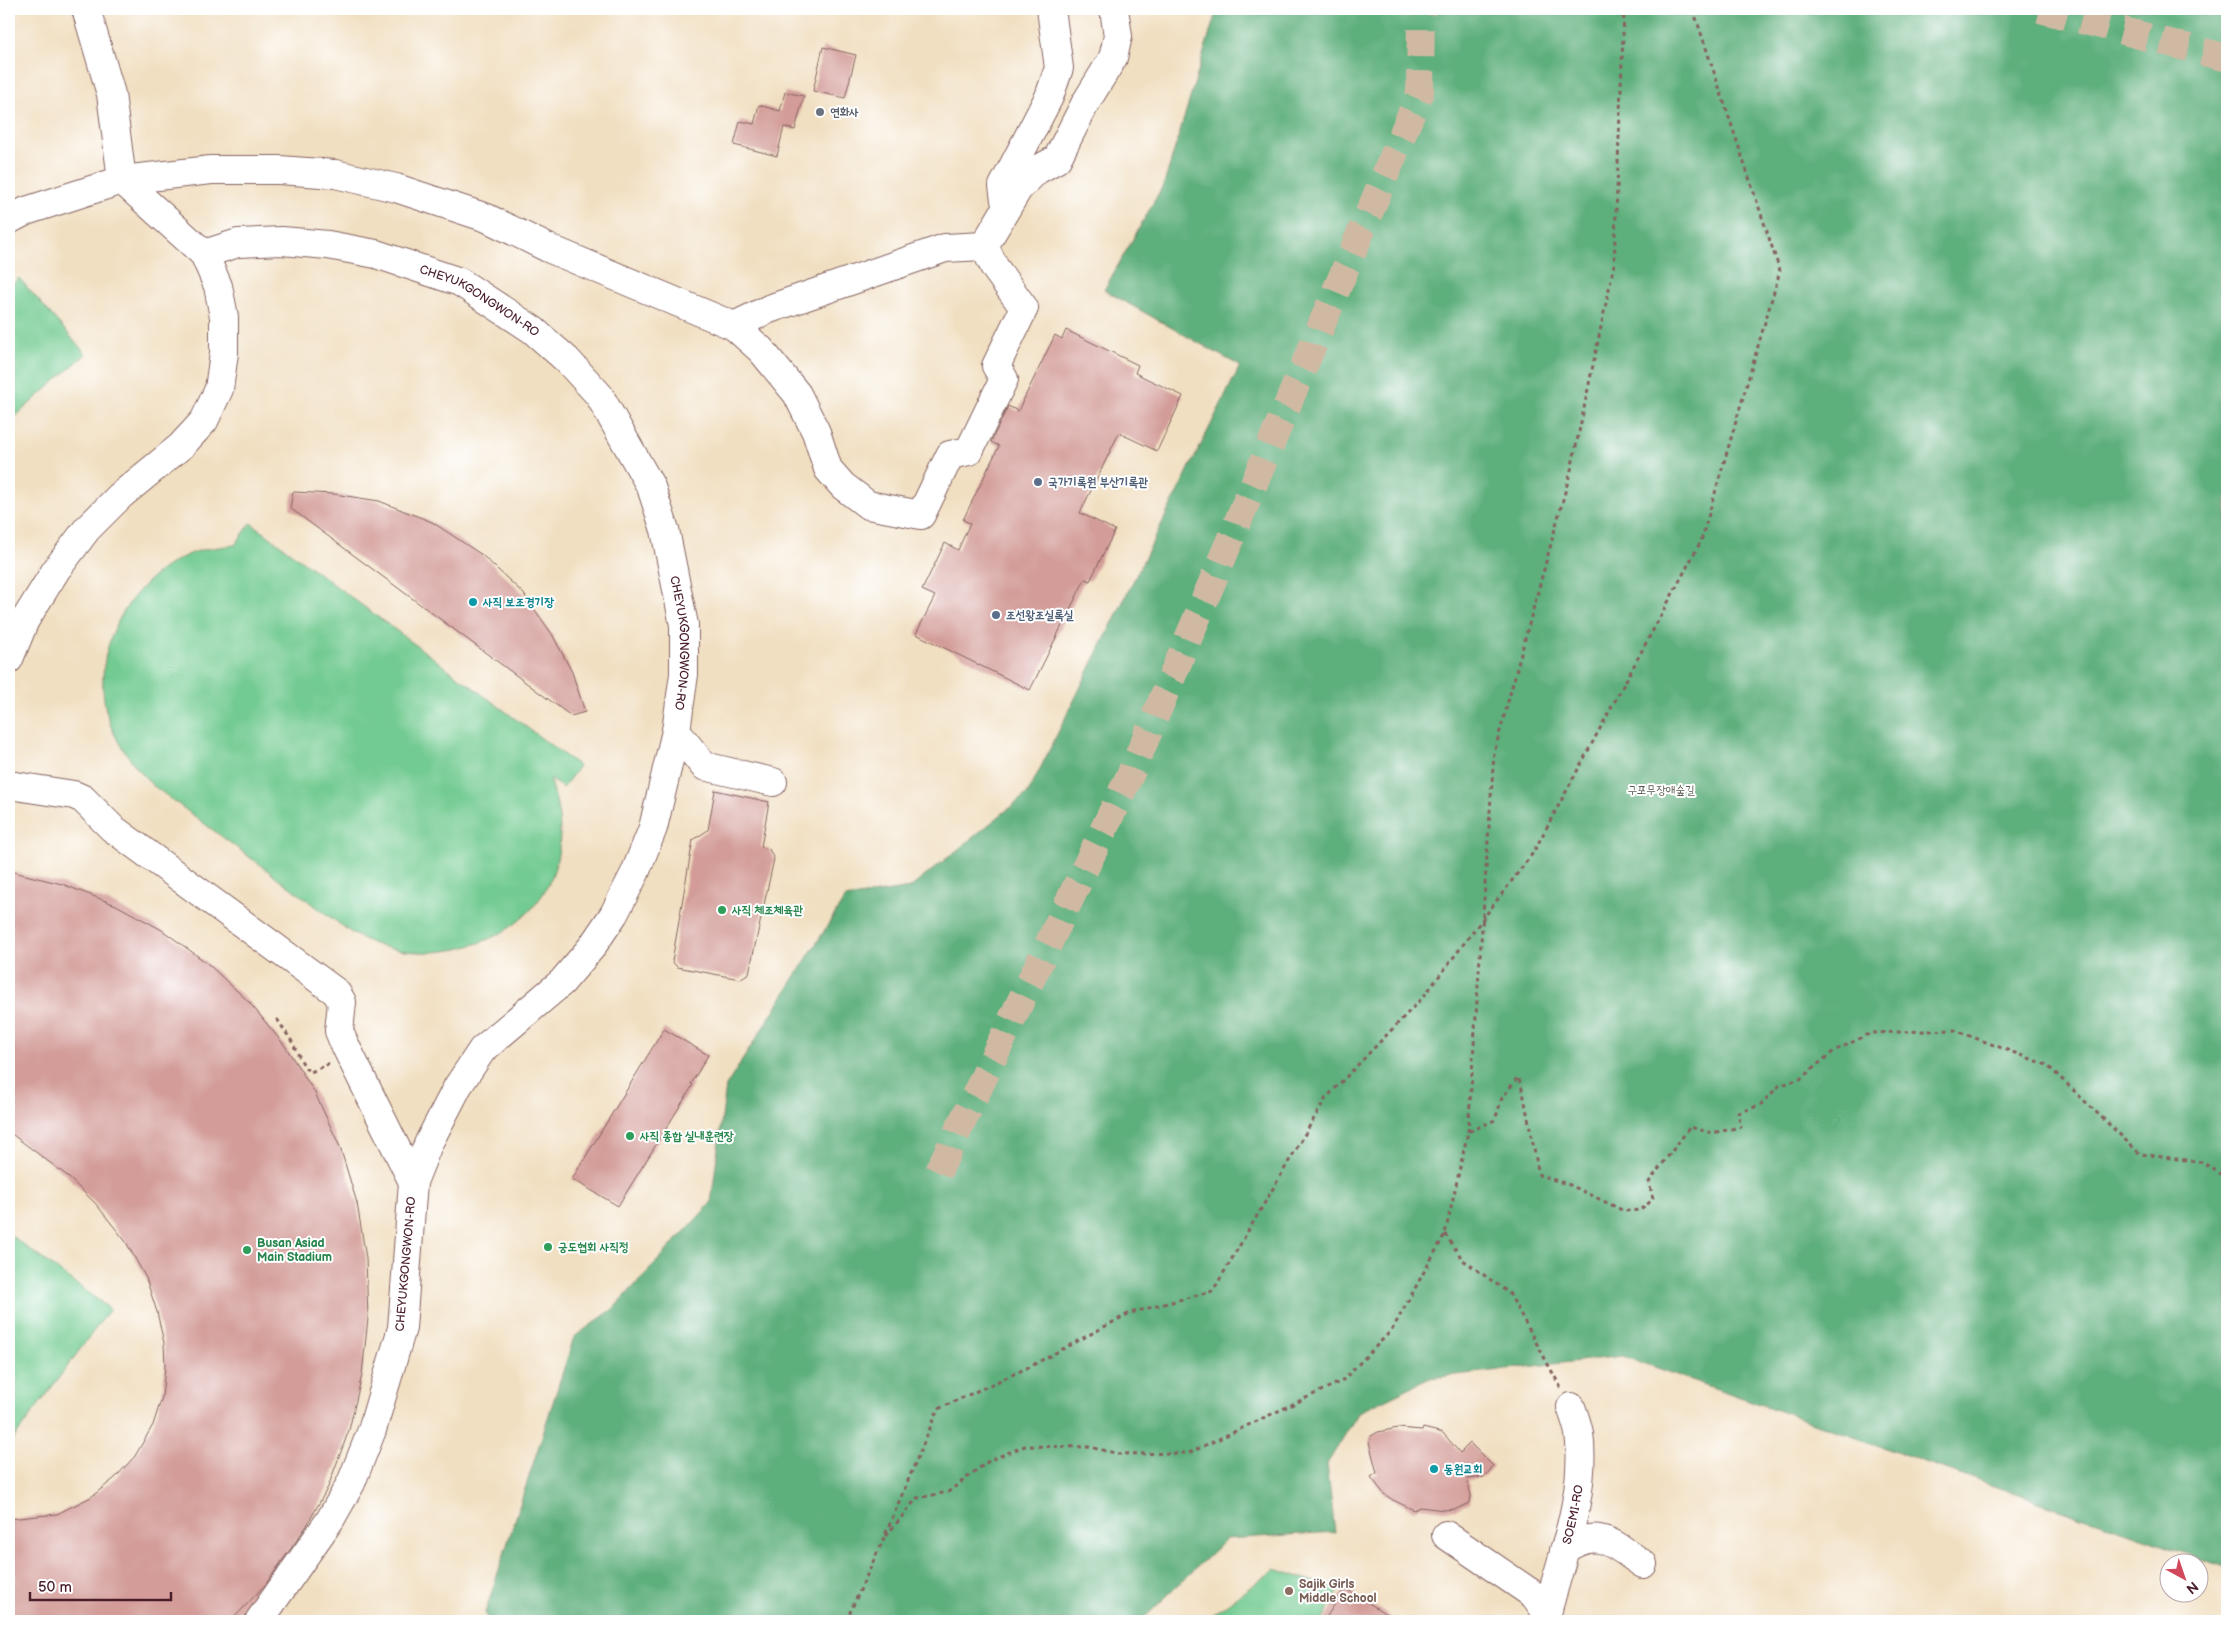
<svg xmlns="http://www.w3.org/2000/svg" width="2236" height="1630" viewBox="0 0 2236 1630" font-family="'Balsamiq Sans','Poor Story',sans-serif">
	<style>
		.green { fill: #72cb91; stroke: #5e755e }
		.forest { fill: #5daf7b; stroke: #546753 }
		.building { fill: #d39c98 }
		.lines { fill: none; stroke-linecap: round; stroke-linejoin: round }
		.minor-tunnel { stroke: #d0b9a3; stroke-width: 28; stroke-dasharray: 28 14; stroke-linecap: butt }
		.major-tunnel { stroke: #d0b9a3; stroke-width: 28; stroke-dasharray: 28 14; stroke-linecap: butt }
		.minor-casing { stroke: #846260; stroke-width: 30 }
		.path { stroke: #846260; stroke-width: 3; stroke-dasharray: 4 4; stroke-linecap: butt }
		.minor { stroke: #fff; stroke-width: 28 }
		.worship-dot { fill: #6b7280; stroke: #fff; stroke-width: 2 }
		.service-dot { fill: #5c6f8a; stroke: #fff; stroke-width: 2 }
		.culture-dot { fill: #0f9aa8; stroke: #fff; stroke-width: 2 }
		.leisure-dot { fill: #2e9e5b; stroke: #fff; stroke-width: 2 }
		.education-dot { fill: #8d6e63; stroke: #fff; stroke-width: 2 }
		.labels { text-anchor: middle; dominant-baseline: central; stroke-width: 4; stroke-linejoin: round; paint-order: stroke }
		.worship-label { font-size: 12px; font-weight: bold; fill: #5b616d; stroke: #fff; text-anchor: start }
		.street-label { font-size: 12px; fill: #4a1f2b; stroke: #fff }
		.service-label { font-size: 12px; font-weight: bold; fill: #4e5e75; stroke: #fff; text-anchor: start }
		.culture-label { font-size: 12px; font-weight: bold; fill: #0d838f; stroke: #fff; text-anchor: start }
		.park-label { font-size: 12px; fill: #585b4f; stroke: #fff }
		.leisure-label { font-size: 12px; font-weight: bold; fill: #27864d; stroke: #fff; text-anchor: start }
		.education-label { font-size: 12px; font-weight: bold; fill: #785e54; stroke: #fff; text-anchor: start }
	</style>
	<rect width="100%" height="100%" fill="#fff"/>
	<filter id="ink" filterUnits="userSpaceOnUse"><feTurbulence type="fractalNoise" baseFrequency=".02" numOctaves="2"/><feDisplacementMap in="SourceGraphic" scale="10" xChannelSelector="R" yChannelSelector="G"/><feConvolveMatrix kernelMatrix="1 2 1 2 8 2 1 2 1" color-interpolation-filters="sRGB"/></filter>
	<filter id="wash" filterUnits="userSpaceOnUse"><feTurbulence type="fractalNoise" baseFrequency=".0096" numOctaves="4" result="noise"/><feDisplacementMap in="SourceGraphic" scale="20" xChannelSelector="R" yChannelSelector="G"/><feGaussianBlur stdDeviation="1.12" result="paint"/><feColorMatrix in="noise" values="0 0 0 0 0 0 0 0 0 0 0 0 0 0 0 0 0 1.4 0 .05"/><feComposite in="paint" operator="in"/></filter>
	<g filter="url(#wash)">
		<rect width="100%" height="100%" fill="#f1dfc1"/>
		<path class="green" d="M19,278l67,76 -77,68v-135z
			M251,523l328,243 -16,22 -13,-9c8,25 13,49 8,75 -13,80 -106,113 -177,92 -9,-2 -19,-8 -28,-12l-202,-150c-14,-16 -29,-33 -38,-53 -30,-68 10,-149 77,-177 14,-6 31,-7 45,-9z
			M9,1234l101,75 -101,136z
			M1275,1569l64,21 -17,31h-118z"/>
		<path class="forest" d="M1217,9h1010v1559l-604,-212 -193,22 -71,34 -32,52 8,68 -109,7 -85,82h-653l-3,-8 89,-276 39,-28 98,-106 15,-117 119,-188 65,-10 118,-95 212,-427 -136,-76 60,-106z"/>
		<g id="blocks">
			<path class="building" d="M823,47l33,8 -11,43 -32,-7z
				M785,92l19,4 -9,34 -11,-3 -7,29 -43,-11 6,-24 14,3 5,-19 21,6z
				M1066,330l72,35 -3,8 48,23 -26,55 -38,-18 -39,80 35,17 -25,51 -5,-2 -55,111 -114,-56 19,-38 -13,-6 23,-47 13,7 12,-27 -7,-3 36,-74 -8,-4 17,-36 10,5 37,-76 7,4z
				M293,492l41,2 45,7 53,21 50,33 41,38 29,41 20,38 13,40 -14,4 -281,-208z
				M715,790l54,12 -8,45 8,2 5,10 -25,114 -9,6 -63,-12 -5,-6 21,-121 15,-10z
				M9,871l53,13 54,21 46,25 45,33 42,39 36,44 30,47 25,54 17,56 9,55 2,60 -6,57 -13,55 -21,57 -22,40 -41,58 -34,36h-222v-102l48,-5 34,-17 24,-19 20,-22 18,-31 9,-28 3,-30 -1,-24 -7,-31 -11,-34 -20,-36 -30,-38 -31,-30 -56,-42z
				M664,1029l44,26 -17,29 2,1 -75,121 -46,-27z
				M1398,1428l24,2 1,-2 20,5 17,20 10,-10 23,23 -8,11 -18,2 4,16 -1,8 -14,6 -12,1 -24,-3 -6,3 -21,-10 -9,-6 -13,-17 6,-4 -8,-31 2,-6 7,-4z
				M1345,1588l52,33h-73z"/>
		</g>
	</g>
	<g filter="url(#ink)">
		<use href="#blocks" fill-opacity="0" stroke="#846260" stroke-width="1"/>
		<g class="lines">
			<path class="minor-tunnel" d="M938,1172l193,-399 289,-680 1,-84"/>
			<path class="major-tunnel" d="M2040,9l187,49"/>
			<g class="minor-casing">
				<g id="minor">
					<path d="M1005,200l-2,-14 46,-89 10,-29 -8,-59"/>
					<path d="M9,220l17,-9 96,-31 89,-10h68l56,4 61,14 91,30 61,30 186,78 27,24 36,44 19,38 12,37 15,17 25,19 53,10 29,-60 19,-4 35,-72 -8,-13 28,-58 -29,-40 -11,-22 -39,2 -176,61 -35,17"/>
					<path d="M984,246l34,-57 19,-19 20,-11 29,-57 27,-44 5,-22 -4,-27"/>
					<path id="s1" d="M204,254l34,-11 44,-2 46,4 48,9 84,28 73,48 34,30 32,35 52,92 14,43 19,95v49l-8,57 -23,97 -18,45 -21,41 -23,34 -29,34 -80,68 -24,36 -29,56 -16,40 -11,146 -30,102 -21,53 -21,37 -71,101"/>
					<path d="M9,659l16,-39 31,-50 31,-41 33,-33 61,-50 23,-25 15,-32 5,-36v-36l-6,-31 -14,-32 -82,-74 -11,-86 -25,-85"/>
					<path d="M676,731l28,35 69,16"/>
					<path d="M9,785l65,10 9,4 29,29 224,164 6,10 -3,29 5,12 69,139"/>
					<path d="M1446,1535l88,60 13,18"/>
					<path d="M1564,1550c35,-24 49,-6 79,14"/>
					<path id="s2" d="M1548,1621l-1,-8c15,-58 40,-120 32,-180 -2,-9 -5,-18 -8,-26"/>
				</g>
			</g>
			<path class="path" d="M277,1019l14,21 14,28 6,4 19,-9
				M1468,1132l26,-379 77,-283 43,-205 10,-256
				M1445,1234l18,26 46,33 52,95
				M886,1536l31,-38 31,-6 42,-32 35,-14 64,1 31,7 69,-1 153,-72 50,-51 53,-96 23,-102 27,-12 7,-22 16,-21 5,15 16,83 31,10 54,26 17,-1 12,-11 -4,-17 41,-55 22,6 29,-6 -3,-14 22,-8 19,-19 21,-7 34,-28 37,-18 83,-3 93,35 93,89 62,8 25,16
				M846,1621l37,-81 55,-131 91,-42 101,-54 83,-22 113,-193 98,-102 109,-143 168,-312 79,-270 -87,-262"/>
			<use href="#minor" class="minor"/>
		</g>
	</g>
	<circle class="worship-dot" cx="820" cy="112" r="5"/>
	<g class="service-dot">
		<circle cx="1038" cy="482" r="5"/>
		<circle cx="996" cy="615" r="5"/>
	</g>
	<g class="culture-dot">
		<circle cx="473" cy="602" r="5"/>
		<circle cx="1434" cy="1469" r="5"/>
	</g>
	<g class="leisure-dot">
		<circle cx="722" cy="910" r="5"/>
		<circle cx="630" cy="1136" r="5"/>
		<circle cx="548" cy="1247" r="5"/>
		<circle cx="247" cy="1250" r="5"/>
	</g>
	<circle class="education-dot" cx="1289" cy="1591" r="5"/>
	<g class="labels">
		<g class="worship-label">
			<text x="830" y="112">연화사</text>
		</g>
		<g class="street-label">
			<text stroke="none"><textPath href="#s1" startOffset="289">CHEYUKGONGWON-RO</textPath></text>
			<text stroke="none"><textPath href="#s1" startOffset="709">CHEYUKGONGWON-RO</textPath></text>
			<text transform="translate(406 1264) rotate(-85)">CHEYUKGONGWON-RO</text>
			<text stroke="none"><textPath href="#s2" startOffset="110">SOEMI-RO</textPath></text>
		</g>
		<g class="service-label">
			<text x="1048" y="482">국가기록원 부산기록관</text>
			<text x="1006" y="615">조선왕조실록실</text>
		</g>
		<g class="culture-label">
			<text x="483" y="602">사직 보조경기장</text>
			<text x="1444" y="1469">동원교회</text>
		</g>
		<g class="park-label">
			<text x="1661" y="790">구포무장애숲길</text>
		</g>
		<g class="leisure-label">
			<text x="732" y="910">사직 체조체육관</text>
			<text x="640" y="1136">사직 종합 실내훈련장</text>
			<text x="257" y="1243">Busan Asiad<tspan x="257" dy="14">Main Stadium</tspan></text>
			<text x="558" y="1247">궁도협회 사직정</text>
		</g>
		<g class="education-label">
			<text x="1299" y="1584">Sajik Girls<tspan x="1299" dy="14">Middle School</tspan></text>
		</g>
	</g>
	<rect width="2236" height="1630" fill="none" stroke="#fff" stroke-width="30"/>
	<g transform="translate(2184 1578) rotate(140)"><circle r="24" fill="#ffffff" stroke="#b7a5aa"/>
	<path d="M0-4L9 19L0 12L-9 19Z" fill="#d1495b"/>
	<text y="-8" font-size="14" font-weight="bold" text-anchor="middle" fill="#4a1f2b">N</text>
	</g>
	<path d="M30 1592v8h141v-8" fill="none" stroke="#4a1f2b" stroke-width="2.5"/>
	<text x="38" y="1592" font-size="15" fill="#4a1f2b" stroke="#ffffff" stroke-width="4" paint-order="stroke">50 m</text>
</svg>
